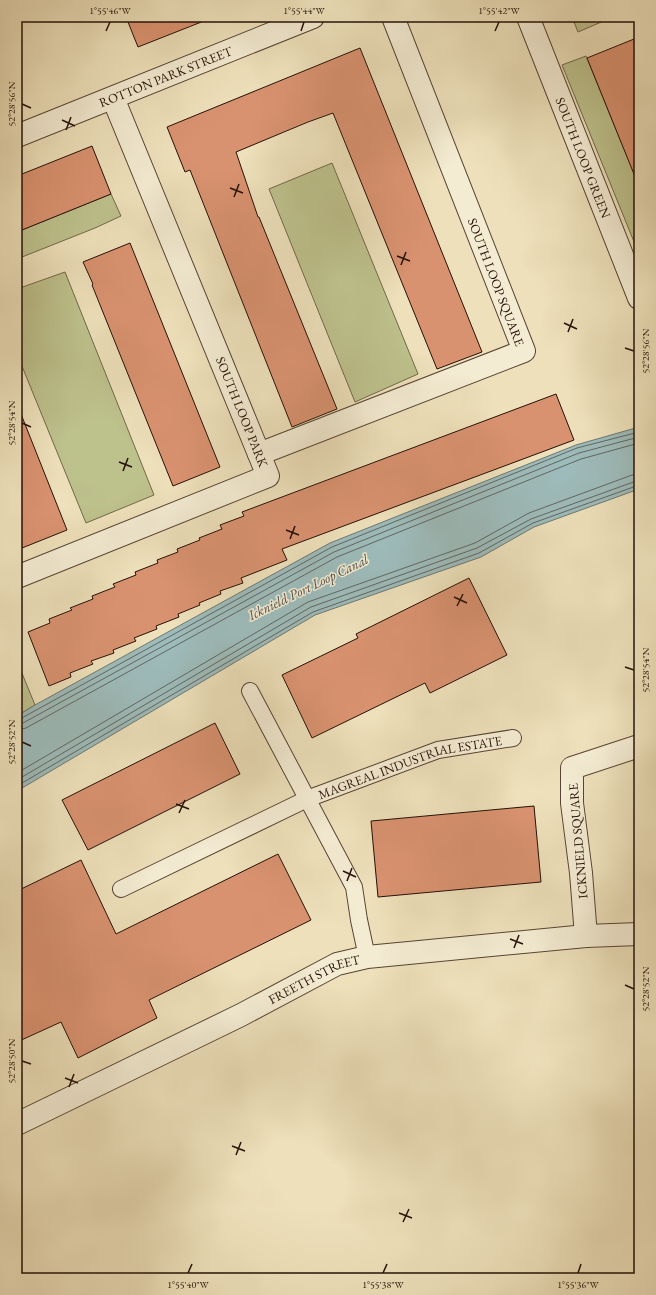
<svg xmlns="http://www.w3.org/2000/svg" width="656" height="1295" viewBox="0 0 656 1295" font-family="'EB Garamond',serif">
	<style>
		.green { fill: #bdc18c; stroke: #71684a }
		.water { fill: #9dbbba; stroke: #6d7772 }
		.lines { fill: none; stroke-linecap: round; stroke-linejoin: round }
		.shore { stroke: #616660; stroke-width: 1 }
		.building { fill: #d99270; stroke: #251007 }
		.service-casing { stroke: #574434; stroke-width: 18 }
		.minor-casing { stroke: #574434; stroke-width: 24 }
		.service { stroke: #f3ebd2; stroke-width: 16 }
		.minor { stroke: #f3ebd2; stroke-width: 22 }
		.ticks { fill: none; stroke: #251007; stroke-width: 1.5 }
		.labels { text-anchor: middle; dominant-baseline: central; stroke-width: 3; stroke-linejoin: round; paint-order: stroke }
		.street-label { font-size: 13px; fill: #251007; stroke: #f3ebd2 }
		.water-label { font-size: 14px; font-style: italic; fill: #4f4c46; stroke: #f3ebd2 }
		.neatline { fill: none; stroke: #251007; stroke-width: 1.5 }
		.ticks-label { font-size: 10px; text-anchor: middle; fill: #251007 }
	</style>
	<rect width="100%" height="100%" fill="#ede0ba"/>
	<filter id="stains"><feTurbulence type="fractalNoise" baseFrequency=".005" numOctaves="4"/><feColorMatrix values="0 0 0 0 .2 0 0 0 0 .09 0 0 0 0 .02 0 0 0 .5 -.17"/></filter>
	<radialGradient id="worn" r=".72"><stop offset=".6" stop-color="#630" stop-opacity="0"/><stop offset="1" stop-color="#630" stop-opacity=".3"/></radialGradient>
	<path class="green" d="M572,17h41l-35,15z
		M586,56l53,130v68l-77,-189z
		M332,163l86,211 -63,28 -86,-213z
		M111,194l10,22 -26,12 -78,31v-27z
		M65,272l89,223 -68,28 -69,-169v-65z
		M17,661l18,44 -18,11z"/>
	<path class="water" d="M639,427v62l-105,38 -53,30 -166,58 -298,176v-75l18,-11 295,-162 246,-98z"/>
	<g class="lines">
		<path class="shore" d="M17,719h3l312,-172 245,-99 62,-16
			M17,724l6,-1 311,-171 245,-99 60,-16
			M17,730l9,-2 311,-171 244,-98 58,-16
			M17,773l291,-171 167,-59 54,-30 103,-38 7,-1
			M17,780l294,-173 166,-59 54,-29 108,-39
			M17,786l296,-174 166,-59 54,-30 106,-38"/>
	</g>
	<path class="building" d="M126,17h82l1,2 -71,28z
		M639,37v147h-1l-51,-126z
		M360,48l122,304 -45,17 -104,-256 -25,9 -72,30 22,65h1l78,192 -45,18 -102,-257 -5,2 -18,-45z
		M92,146l19,48 -94,38v-56z
		M130,243l90,224 -47,19 -81,-201 1,-1 -10,-22z
		M556,394l18,46 -292,109 5,11 -46,18 2,5 -23,8 1,3 -22,9 1,2 -22,9 1,3 -23,9 1,3 -23,9 2,3 -23,9 1,3 -23,8 2,3 -23,9 1,4 -22,9 -21,-54 22,-9 -1,-4 23,-9 -2,-2 23,-9 -1,-3 23,-9 -2,-3 23,-9 -1,-3 23,-9 -1,-3 21,-8 -1,-3 23,-9 -1,-2 23,-9 -2,-4 24,-9 -2,-4z
		M17,409h2l48,121 -50,20z
		M469,578l38,77 -77,38 -5,-10 -113,55 -30,-63 76,-37 -2,-4z
		M215,723l25,51 -152,76 -26,-50z
		M534,806l7,76 -163,15 -7,-76z
		M278,854l33,66 -162,80 8,18 -79,40 -17,-36 -44,20v-151l64,-31 35,74z"/>
	<g class="lines">
		<g class="service-casing">
			<g id="service">
				<path d="M250,691l104,196 5,33 8,37"/>
				<path id="s1" d="M121,889l186,-90 131,-49 75,-12"/>
			</g>
		</g>
		<g class="minor-casing">
			<g id="minor">
				<path id="s2" d="M528,17l111,281"/>
				<path id="s3" d="M17,136l296,-119"/>
				<path d="M259,454l265,-103 -131,-334"/>
				<path d="M17,577l251,-101 -155,-378"/>
				<path d="M586,936l-5,-63 -9,-70v-35l67,-22"/>
				<path id="s4" d="M17,1124l224,-109 96,-51 30,-7 219,-21 53,-2"/>
			</g>
		</g>
		<use href="#service" class="service"/>
		<use href="#minor" class="minor"/>
	</g>
	<path class="ticks" d="M106,31l4,-9M301,31l3,-9M495,31l4,-9M22,104l9,4M62,120l13,6M66,130l5,-13M230,188l13,5M234,197l5,-13M397,256l13,5M401,265l5,-13M564,323l13,6M568,332l5,-13M625,348l9,3M22,423l9,4M119,462l13,5M123,471l5,-13M286,530l13,5M290,539l5,-13M454,597l13,6M457,606l6,-12M625,667l9,3M22,742l9,4M176,804l13,5M179,813l6,-13M343,871l13,6M347,881l5,-13M510,939l13,5M514,948l5,-13M625,985l9,4M22,1061l9,3M65,1078l13,5M69,1087l5,-13M232,1146l13,5M236,1155l5,-13M399,1213l13,5M403,1222l6,-13M188,1273l4,-9M383,1273l4,-9M578,1273l3,-9"/>
	<g class="labels">
		<g class="street-label">
			<text stroke="none"><textPath href="#s3" startOffset="160">ROTTON PARK STREET</textPath></text>
			<text stroke="none"><textPath href="#s2" startOffset="151">SOUTH LOOP GREEN</textPath></text>
			<text transform="translate(496 282) rotate(69)">SOUTH LOOP SQUARE</text>
			<text transform="translate(242 412) rotate(68)">SOUTH LOOP PARK</text>
			<text stroke="none"><textPath href="#s1" startOffset="315">MAGREAL INDUSTRIAL ESTATE</textPath></text>
			<text transform="translate(578 841) rotate(-95)">ICKNIELD SQUARE</text>
			<text stroke="none"><textPath href="#s4" startOffset="331">FREETH STREET</textPath></text>
		</g>
		<g class="water-label">
			<text transform="translate(308 587) rotate(-26)">Icknield Port Loop Canal</text>
		</g>
	</g>
	<rect width="656" height="1295" fill="none" stroke="#ede0ba" stroke-width="44"/>
	<rect x="22" y="22" width="612" height="1251" class="neatline"/>
	<g class="ticks-label">
		<text x="110" y="14">1°55'46"W</text>
		<text x="304" y="14">1°55'44"W</text>
		<text x="499" y="14">1°55'42"W</text>
		<text transform="translate(11 104) rotate(-90)" y="4">52°28'56"N</text>
		<text transform="translate(645 351) rotate(-90)" y="4">52°28'56"N</text>
		<text transform="translate(11 423) rotate(-90)" y="4">52°28'54"N</text>
		<text transform="translate(645 670) rotate(-90)" y="4">52°28'54"N</text>
		<text transform="translate(11 742) rotate(-90)" y="4">52°28'52"N</text>
		<text transform="translate(645 989) rotate(-90)" y="4">52°28'52"N</text>
		<text transform="translate(11 1061) rotate(-90)" y="4">52°28'50"N</text>
		<text x="188" y="1288">1°55'40"W</text>
		<text x="383" y="1288">1°55'38"W</text>
		<text x="578" y="1288">1°55'36"W</text>
	</g>
	<rect width="100%" height="100%" filter="url(#stains)"/>
	<rect width="100%" height="100%" fill="url(#worn)"/>
</svg>
